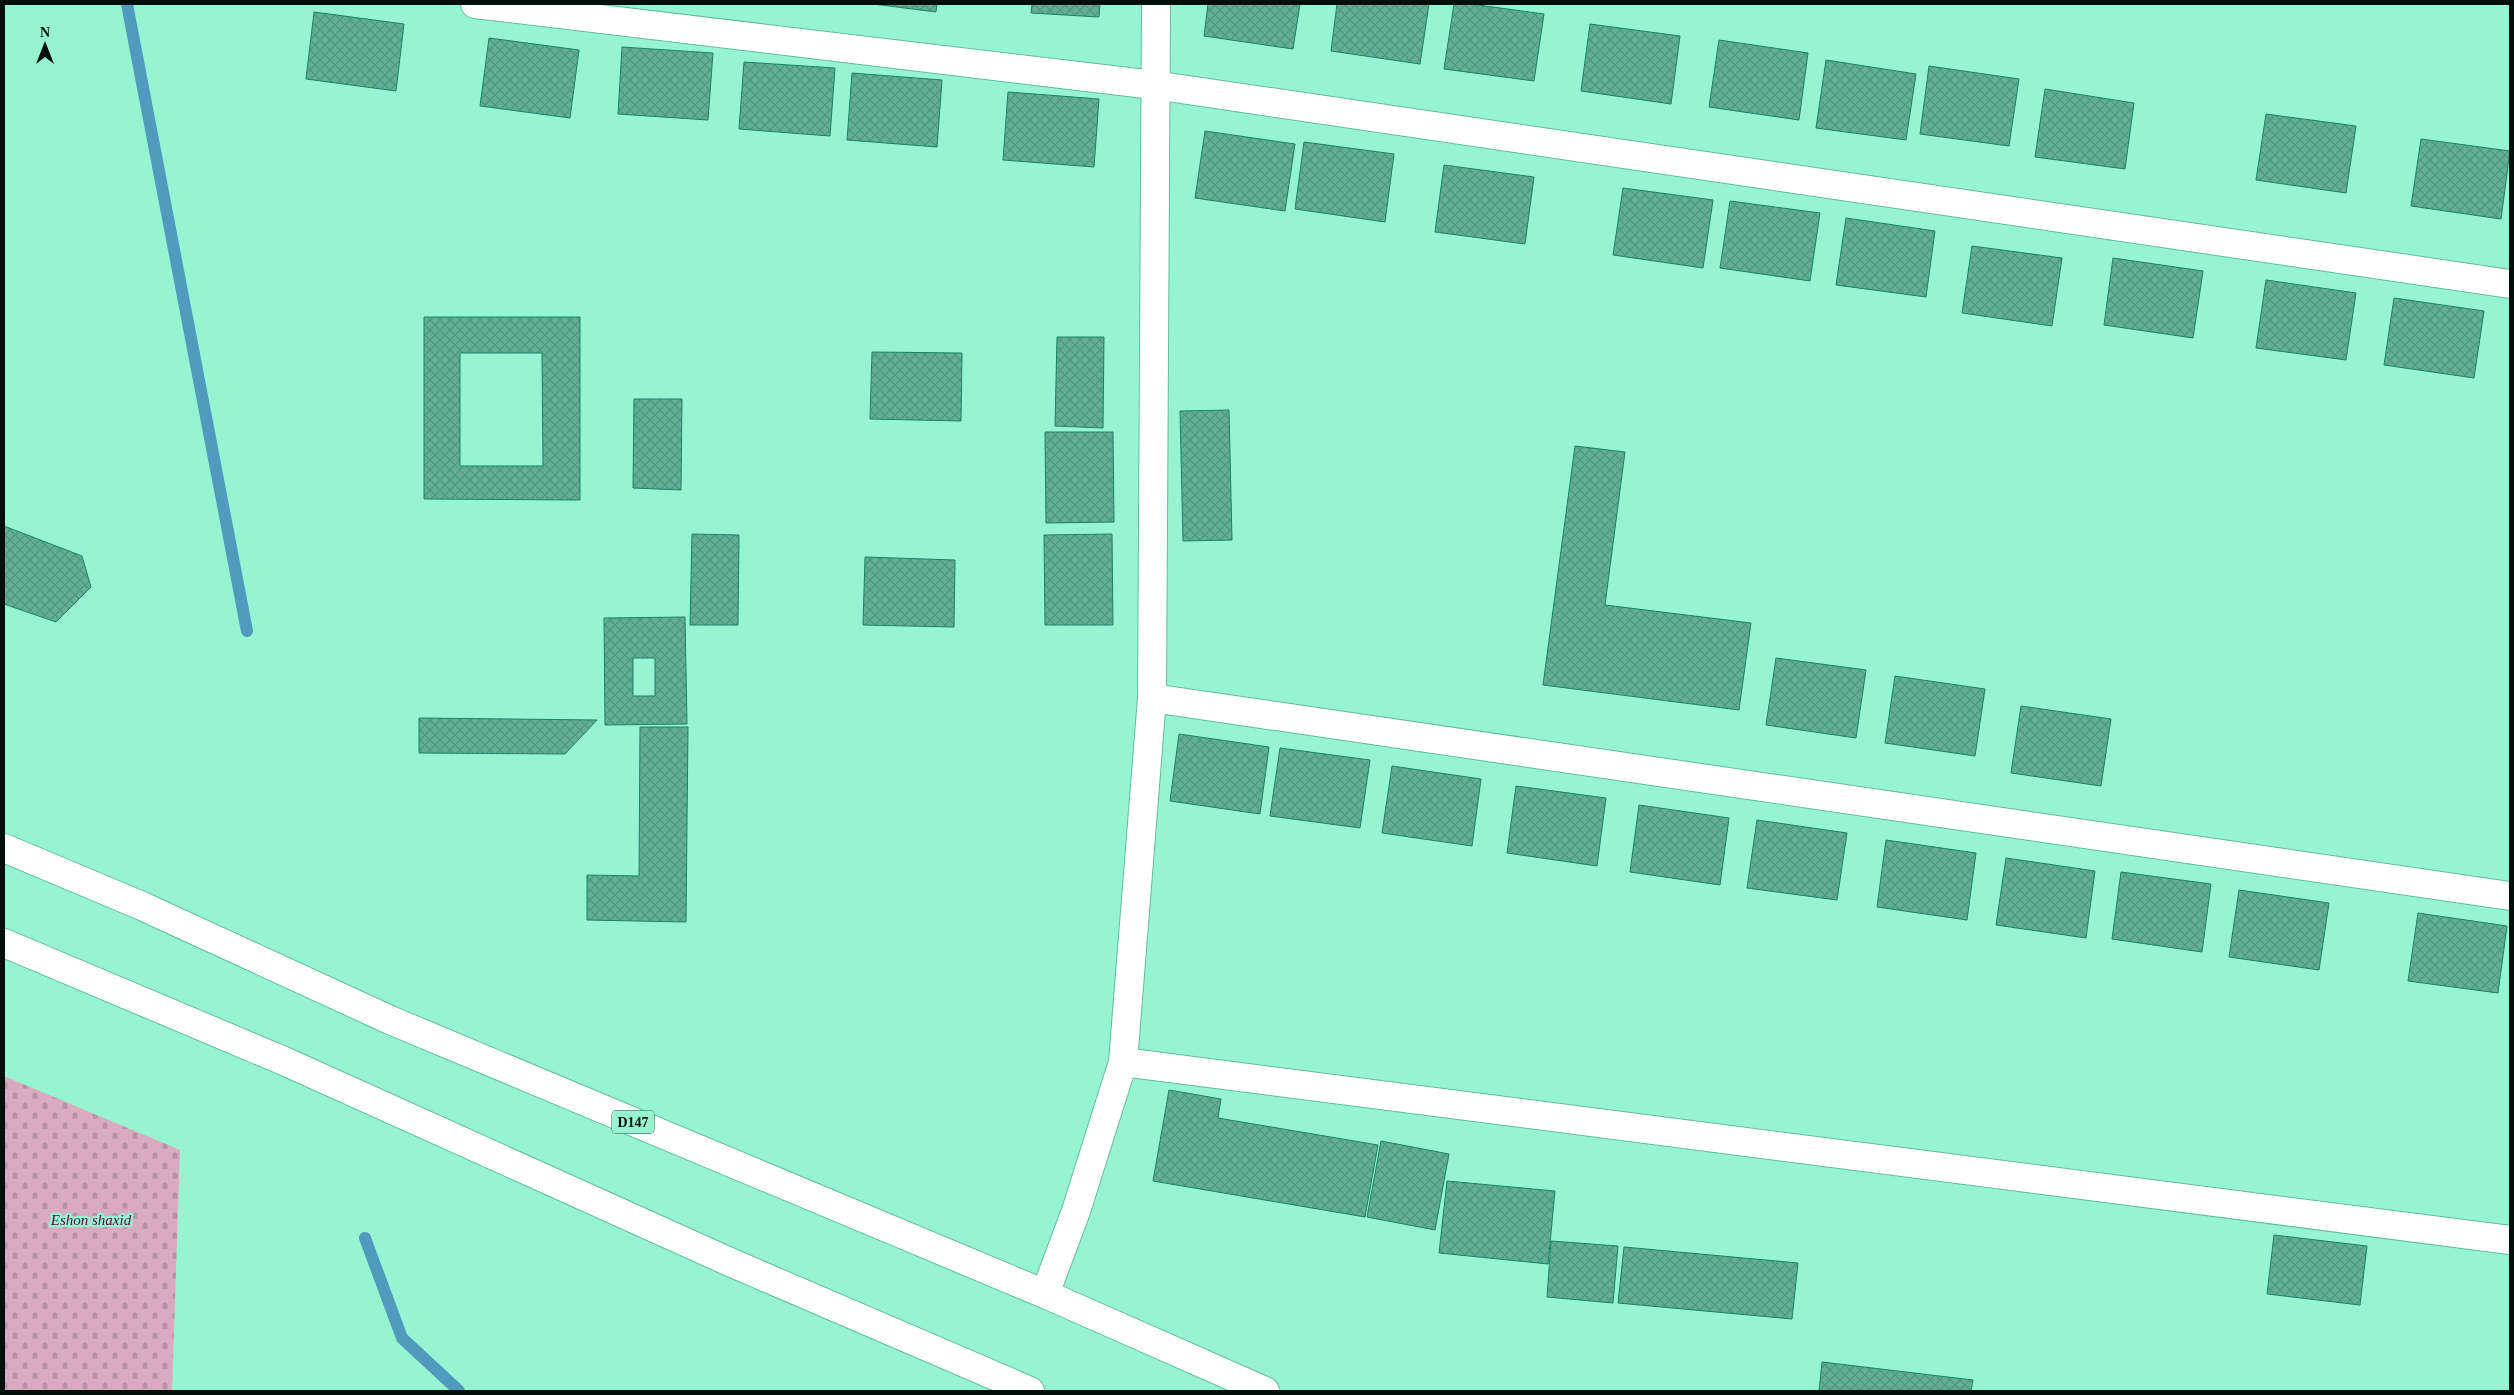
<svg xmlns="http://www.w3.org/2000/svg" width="2514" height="1395" viewBox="0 0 2514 1395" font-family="'Times New Roman',serif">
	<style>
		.cemetery { fill: url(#cemetery-stones) }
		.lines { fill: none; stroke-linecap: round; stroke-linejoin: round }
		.stream { stroke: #509bbd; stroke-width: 12 }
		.building { fill: url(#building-cross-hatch); stroke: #1a8266; fill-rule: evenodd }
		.minor-casing { stroke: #61be9f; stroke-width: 30 }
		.primary-casing { stroke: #61be9f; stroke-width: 30 }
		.minor { stroke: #fff; stroke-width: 28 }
		.primary { stroke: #fff; stroke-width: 28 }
		.labels { text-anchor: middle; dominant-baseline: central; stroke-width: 4.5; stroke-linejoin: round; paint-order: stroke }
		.shield { fill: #97f4d2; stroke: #2d5445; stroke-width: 1 }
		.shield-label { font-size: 14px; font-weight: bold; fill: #000f09 }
		.park-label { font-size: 15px; font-style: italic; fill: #570839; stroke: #97f4d2 }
	</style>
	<defs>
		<pattern id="cemetery-stones" width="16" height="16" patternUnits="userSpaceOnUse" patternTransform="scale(1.25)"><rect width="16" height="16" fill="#daaac0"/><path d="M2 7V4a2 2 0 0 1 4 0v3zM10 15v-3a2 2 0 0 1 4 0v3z" fill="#b991a4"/></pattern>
		<pattern id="building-cross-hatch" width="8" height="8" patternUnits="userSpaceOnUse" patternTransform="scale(1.25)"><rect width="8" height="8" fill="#61b095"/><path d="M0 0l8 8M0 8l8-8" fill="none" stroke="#52967f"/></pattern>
	</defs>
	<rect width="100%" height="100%" fill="#97f4d2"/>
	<path class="cemetery" d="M4,1076l176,74 -8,241h-168z"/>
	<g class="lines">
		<path class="stream" d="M127,4l120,627
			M365,1238l37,100 57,53"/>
	</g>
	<path class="building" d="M873,4h64l-1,8z
		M1032,4h68l-1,13 -68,-4z
		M1208,4h92l-7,45 -89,-13z
		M1337,4h92l-9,60 -89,-13z
		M1454,4h17l73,10 -10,67 -90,-12z
		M314,12l90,12 -8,67 -90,-12z
		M1590,24l90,12 -9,68 -90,-13z
		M489,38l90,12 -9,68 -90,-12z
		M1719,40l89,13 -9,67 -90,-13z
		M622,47l91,6 -5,67 -90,-6z
		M1826,60l90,14 -10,66 -90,-12z
		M744,62l91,6 -5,68 -91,-7z
		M1929,66l90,13 -10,67 -89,-12z
		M852,73l90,7 -5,67 -90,-7z
		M2045,89l89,14 -9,66 -90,-12z
		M1008,92l91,7 -5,68 -91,-7z
		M2266,114l90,12 -10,67 -90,-13z
		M1205,131l90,13 -10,67 -90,-13z
		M2421,139l89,12 -9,68 -90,-13z
		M1304,142l90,12 -9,68 -90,-13z
		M1444,165l90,12 -9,67 -90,-12z
		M1623,188l90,12 -10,68 -90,-13z
		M1730,201l90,12 -10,68 -90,-13z
		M1846,218l89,13 -9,66 -90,-12z
		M1972,246l90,12 -10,68 -90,-13z
		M2113,258l90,13 -10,67 -89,-13z
		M2266,280l90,13 -10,67 -90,-12z
		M2394,298l90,13 -10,67 -90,-13z
		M424,317h156v183l-156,-1zM460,353h82l1,113h-83z
		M1057,337h47l-1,91 -48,-2z
		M872,352l90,1 -1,68 -91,-2z
		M634,399h48l-1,91 -48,-2z
		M1229,410l3,130 -49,1 -3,-130z
		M1045,432h68l1,90 -68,1z
		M1575,446l50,6 -20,153 146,18 -12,87 -196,-25z
		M4,526l78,30 9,31 -35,35 -52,-18z
		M692,534l47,1 -1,90h-48z
		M1112,534l1,91h-68l-1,-90z
		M865,557l90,3 -1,67 -91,-2z
		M685,617l2,107 -82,1 -1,-107zM633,658h22v38h-22z
		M1776,658l90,12 -10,68 -90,-13z
		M1895,676l90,13 -10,67 -90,-13z
		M2021,706l90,13 -10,67 -90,-13z
		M419,718l178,2 -32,34 -146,-1z
		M640,727h48l-2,195 -99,-2v-45l52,1z
		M1179,734l90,13 -9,67 -90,-13z
		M1280,748l90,12 -10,68 -90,-12z
		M1392,766l89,13 -9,67 -90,-13z
		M1516,786l90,12 -9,68 -90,-13z
		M1639,805l90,13 -9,67 -90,-13z
		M1757,820l90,13 -10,67 -90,-12z
		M1886,840l90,13 -9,67 -90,-13z
		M2006,858l89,13 -9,67 -90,-13z
		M2121,872l90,12 -9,68 -90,-13z
		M2239,890l90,13 -10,67 -90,-13z
		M2418,913l89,13 -9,67 -90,-12z
		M1169,1090l52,9 -3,19 160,27 -13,72 -212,-36z
		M1381,1141l68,13 -14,76 -68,-13z
		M1447,1181l108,10 -7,73 -109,-11z
		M2274,1235l93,11 -7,59 -93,-11z
		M1551,1241l67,5 -5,57 -66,-6z
		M1624,1247l174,16 -6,56 -174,-16z
		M1822,1362l151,18 -2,11h-152z"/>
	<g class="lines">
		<g class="minor-casing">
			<path id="minor" d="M475,4l679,81 1356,199
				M1152,698l1358,198
				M1123,1062l1387,178
				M1045,1294l31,-83 47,-149 29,-364 4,-694"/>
		</g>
		<g class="primary-casing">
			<path id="primary" d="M4,848l138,58 248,114 655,274 220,97
				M4,943l280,118 448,202 298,128"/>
		</g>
		<use href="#minor" class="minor"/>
		<use href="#primary" class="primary"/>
	</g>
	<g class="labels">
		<rect class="shield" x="612" y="1110.5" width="42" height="23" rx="4"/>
		<g class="shield-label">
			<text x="633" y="1122">D147</text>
		</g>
		<g class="park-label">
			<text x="91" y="1220">Eshon shaxid</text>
		</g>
	</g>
	<rect width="2514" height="1395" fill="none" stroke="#000f09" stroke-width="10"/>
	<g transform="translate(45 45)" stroke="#97f4d2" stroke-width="4" paint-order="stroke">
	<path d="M0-4L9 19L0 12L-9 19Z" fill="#000f09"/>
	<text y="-8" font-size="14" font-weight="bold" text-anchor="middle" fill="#000f09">N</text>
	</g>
</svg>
